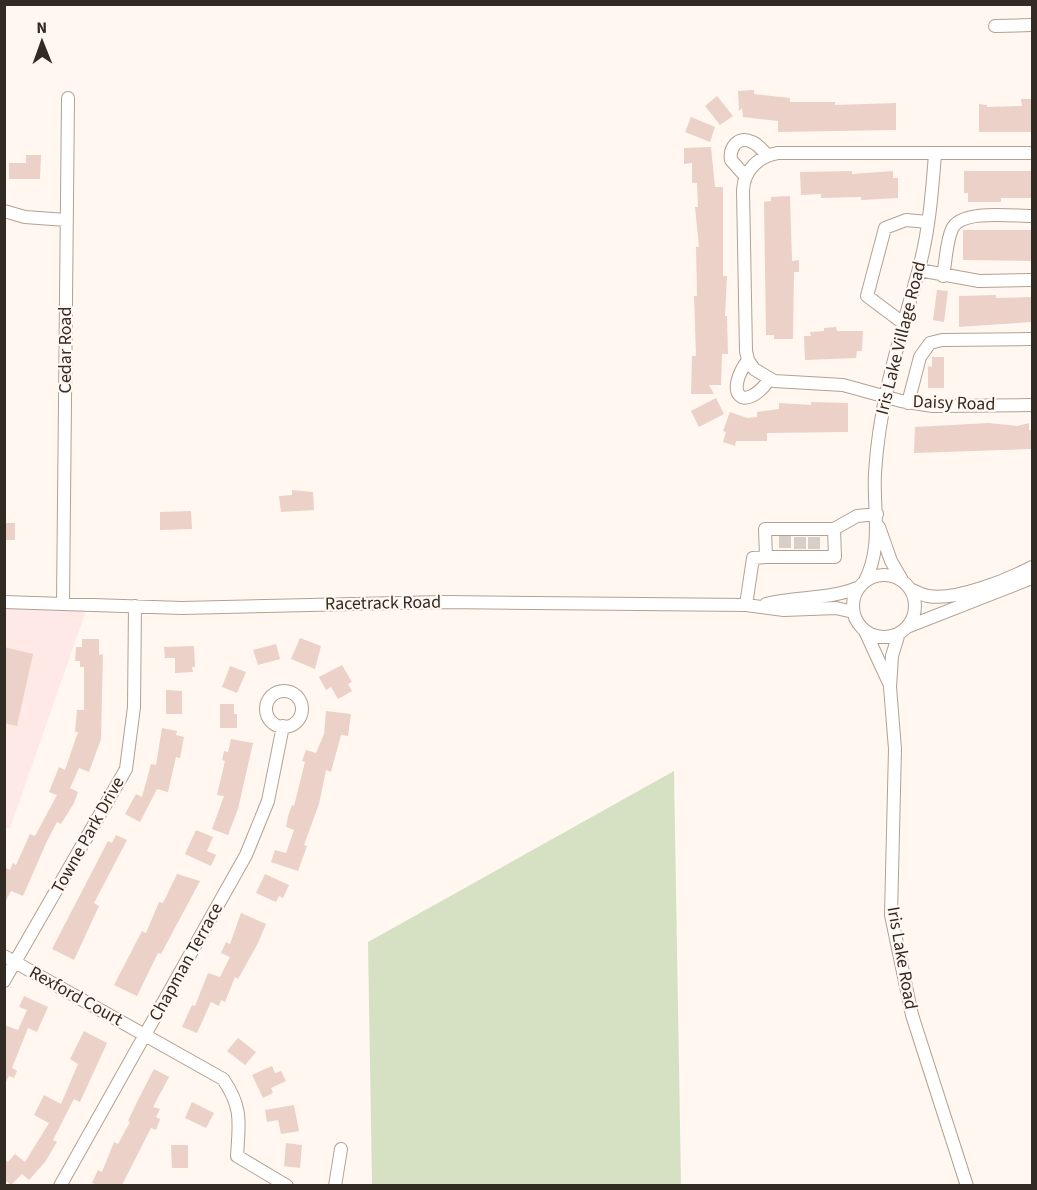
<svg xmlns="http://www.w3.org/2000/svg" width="1037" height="1190" viewBox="0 0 1037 1190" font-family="'Source Sans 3',sans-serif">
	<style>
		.commercial { fill: #fee9e6 }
		.green { fill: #d6e1c4 }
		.building { fill: #ebd1c7 }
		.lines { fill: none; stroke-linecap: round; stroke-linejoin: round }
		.minor-tunnel { stroke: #d6cec7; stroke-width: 12; stroke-dasharray: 12 6; stroke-linecap: butt }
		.minor-casing { stroke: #b3a190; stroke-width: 14 }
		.minor { stroke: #fff; stroke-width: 12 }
		.labels { text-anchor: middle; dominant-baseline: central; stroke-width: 4.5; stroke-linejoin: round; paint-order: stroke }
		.street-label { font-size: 18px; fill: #322b24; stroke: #fff7f0 }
	</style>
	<rect width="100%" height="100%" fill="#fff7f0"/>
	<path class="commercial" d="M4,602h85l-79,226h-5z"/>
	<path class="green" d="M674,771l7,414h-309l-4,-243z"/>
	<path class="building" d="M754,90v4l36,4v4h45v3l61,-2v27l-118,2v-11l-35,-4 -1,-9 -3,3 -1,-20z
		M717,96l16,20 -13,9 -15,-19z
		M1021,99h11v33h-53v-28l8,1v2l35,-1z
		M691,117l24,10 -5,15 -25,-10z
		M711,147l4,40h8v89h4l-2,40h2l1,38h-6l-1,31h-12l5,9h-23l1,-38h4l-2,-60h3l-1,-49h3l-4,-40h3l-1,-24h-5v-20l-8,1v-16z
		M26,155h15l-1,24h-31v-16h17z
		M852,171v3l41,-3v7h5v20l-37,2v-3l-40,1v-4l-20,1 -1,-23z
		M964,171h68v27h-31v4h-33v-9h-4z
		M790,196l2,65 7,-1v12h-5l-1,67h-19v-4h-8l-2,-133 7,-1v-4z
		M963,230h69v31l-69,-1z
		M937,290l11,1 -4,31 -11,-2z
		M996,295v3l36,-1v25l-73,5v-31z
		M836,327l1,4h26l-1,20h-5l-1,7 -51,2 -1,-24h7l-1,-4 14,-1v-3z
		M932,357h12v31h-16v-22l4,1z
		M716,398l8,16 -25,13 -8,-16z
		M811,402l37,1v29l-81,1v8h-31l-1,5 -12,-4 3,-10 -3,-1 7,-19 17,6 10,-1v-5l22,-3v-6l32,2z
		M989,423l28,3 12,-3v7h3v19l-118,4 1,-26z
		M292,490l21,2 1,18 -33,2 -2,-16 13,-1z
		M191,511l1,18 -32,1v-18z
		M4,523h11v17h-11z
		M300,638l21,8 -6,23 -24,-10z
		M82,639h17v16l4,-1 -2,85 -12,33 -10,-4 -9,20 8,4 -4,11 -13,21 -4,-2 -10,19 -24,55 -12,-5 -7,13v-37l6,3 3,-7 3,2 14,-31 5,2 22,-41 -8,-3 10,-25 6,3 13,-38h-3l2,-22h7v-43h-4v-6h-5l1,-14h6z
		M276,644l4,15 -22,6 -5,-15z
		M194,646l1,21h-3l1,5 -18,1v-15h-10l-1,-11z
		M4,647l29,7 -16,72 -13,-3z
		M342,665l10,17 -4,2 4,7 -14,8 -7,-12 -5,3 -7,-13z
		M230,666l16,6 -9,21 -15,-6z
		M166,690l16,1v23h-16z
		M220,704h14v10h3v14h-17z
		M326,711l25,3 -3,22 -7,-1 -10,37 -5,-2 -7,34 -15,41 3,1 -9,25 -27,-9 4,-12 11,3 8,-23 -8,-3 2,-11 4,-11 2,1 11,-44 -3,-1 4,-11 10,3 8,-19z
		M162,728l15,3 -1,4 8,2 -4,21 -4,-1 -8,35 -11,-3 -17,33 -15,-8 11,-20 6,3 9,-33 5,1z
		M231,739l22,4 -15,66 -10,26 -16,-6 12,-33 -7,-1 8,-34 -3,-1 2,-9 4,1z
		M196,830l17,7 -6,14 9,4 -5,11 -26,-12z
		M116,835l11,5 -33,63 5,3 -25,54 -22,-11 56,-108 4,2z
		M177,874l23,7 -39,73 -3,-1 -21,43 -23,-11 28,-54 4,2 13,-31 4,1z
		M265,874l24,11 -6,13 -4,-2 -3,6 -20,-9z
		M241,913l25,11 -9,21 -19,34 -3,-2 -10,25 -4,-2 -2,6 -8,-4 -14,31 -15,-6 10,-22 3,1 13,-33 12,4 10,-20 -9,-4 5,-11 4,2z
		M24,996l24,11 -11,25 -9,-4 -16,40 5,3 -3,7 -5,-2 -5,10v-61l14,5 9,-20 -8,-3z
		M84,1031l23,12 -27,59 -6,-3 -21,41 4,2 -12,20 -16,18 -7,-6 -11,11 -7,-5v-21l4,3 7,-8 10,8 24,-39 -15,-8 10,-20 17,9 17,-40 -8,-5z
		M238,1038l18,14 -11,13 -18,-14z
		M272,1066l3,7 6,-2 5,10 -15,7 2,5 -10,5 -11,-23z
		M154,1069l15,8 -16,30 7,2 -4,8 4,2 -4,11 -5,-2 -29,57h-24l-6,-2 6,-13 4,2 12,-30 4,2 12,-22 -2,-1 9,-19z
		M192,1102l22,11 -8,15 -21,-10z
		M294,1105l5,26 -18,3 -3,-14 -11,2 -2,-12z
		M286,1143l16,2 -2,23 -16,-2z
		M171,1145h17v23h-16z"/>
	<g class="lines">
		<path class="minor-tunnel" d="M785,536v14
			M800,537v13
			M814,537v13"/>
		<g class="minor-casing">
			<path id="minor" d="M995,26l37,-1
				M1032,153h-254c-19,3 -34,17 -35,37l3,161 2,9 6,9 20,12 69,4 58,16 32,5 99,-1
				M746,177l-15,-17c-2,-12 7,-25 21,-18 6,2 11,9 15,13
				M4,211l21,6 41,3
				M919,270l60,11 53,-1
				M943,276c3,-15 3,-33 9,-47 9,-20 61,-13 80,-13
				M903,323l-36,-27 18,-68 21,-8 22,2
				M748,360c-25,34 -4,54 21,20
				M908,403l12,-46 10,-14 12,-3 90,-1
				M879,527l12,34 11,19
				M766,557h69l-1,-28
				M853 606a31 31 0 1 1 62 0a31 31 0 1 1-62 0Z
				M865,581c18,-36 8,-70 10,-108 4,-70 25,-135 43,-201 11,-39 14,-79 17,-118
				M910,589c5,2 12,6 18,7 28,5 79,-16 104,-29
				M4,602l178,6 262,-6 302,3 38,5 52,-2 17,4
				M63,603l5,-505
				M766,604c30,-8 62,-4 91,-16
				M746,605l7,-47 13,-1 -1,-28h69l23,-13 20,-2
				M907,627l125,-49
				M865,631l24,52
				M899,633l-7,23 -2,31 5,62 -4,166 21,100 55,171
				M266 709a18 18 0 1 1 36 0a18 18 0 1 1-36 0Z
				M4,956l219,123c20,29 16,44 14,77l50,30
				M4,981l122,-212 8,-62 1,-101
				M60,1186l186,-331 22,-54 15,-75
				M335,1186l6,-37"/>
		</g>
		<use href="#minor" class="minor"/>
	</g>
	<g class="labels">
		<g class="street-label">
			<text transform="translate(901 338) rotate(-76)">Iris Lake Village Road</text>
			<text transform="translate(65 350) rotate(-90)">Cedar Road</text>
			<text transform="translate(954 403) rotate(2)">Daisy Road</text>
			<text transform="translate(383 603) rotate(-1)">Racetrack Road</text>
			<text transform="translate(88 835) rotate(-61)">Towne Park Drive</text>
			<text transform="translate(902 958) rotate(80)">Iris Lake Road</text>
			<text transform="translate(186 962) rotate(-61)">Chapman Terrace</text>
			<text transform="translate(76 996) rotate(29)">Rexford Court</text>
		</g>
	</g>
	<rect width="1037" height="1190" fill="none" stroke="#322b24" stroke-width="12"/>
	<g transform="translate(42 42) rotate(359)" stroke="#fff7f0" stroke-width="4.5" paint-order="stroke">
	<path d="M0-4.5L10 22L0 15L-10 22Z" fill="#322b24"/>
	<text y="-9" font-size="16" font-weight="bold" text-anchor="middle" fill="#322b24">N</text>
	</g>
</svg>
